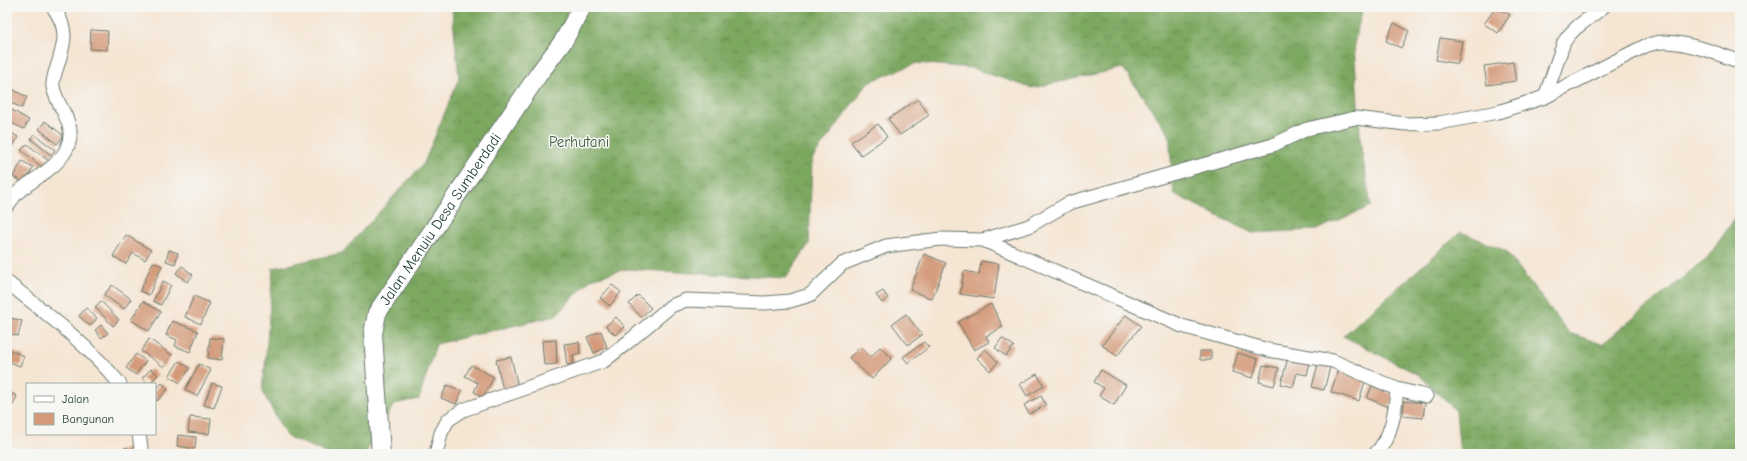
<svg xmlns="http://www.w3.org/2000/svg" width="1747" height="461" viewBox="0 0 1747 461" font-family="'Comic Neue',sans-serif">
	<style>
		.forest { fill: url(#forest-crowns); stroke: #4e724a }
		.building { fill: #d39978 }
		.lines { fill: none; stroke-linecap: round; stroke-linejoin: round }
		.street-casing { stroke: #6a786c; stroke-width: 15 }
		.secondary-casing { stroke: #6a786c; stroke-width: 20 }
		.street { stroke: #fff; stroke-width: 13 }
		.secondary { stroke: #fff; stroke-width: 18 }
		.labels { text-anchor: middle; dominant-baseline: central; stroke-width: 3; stroke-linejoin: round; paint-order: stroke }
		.park-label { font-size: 15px; fill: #3e5e42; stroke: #f6f6f2 }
		.street-label { font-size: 15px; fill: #1f3d34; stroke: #f6f6f2 }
	</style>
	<defs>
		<pattern id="forest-crowns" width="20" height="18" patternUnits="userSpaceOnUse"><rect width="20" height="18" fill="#7da860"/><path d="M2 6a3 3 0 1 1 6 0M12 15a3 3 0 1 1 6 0" fill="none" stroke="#668a50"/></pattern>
	</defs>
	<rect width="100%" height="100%" fill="#f6f6f2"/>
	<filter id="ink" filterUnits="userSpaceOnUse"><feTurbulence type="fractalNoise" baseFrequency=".025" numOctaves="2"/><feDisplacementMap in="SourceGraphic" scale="8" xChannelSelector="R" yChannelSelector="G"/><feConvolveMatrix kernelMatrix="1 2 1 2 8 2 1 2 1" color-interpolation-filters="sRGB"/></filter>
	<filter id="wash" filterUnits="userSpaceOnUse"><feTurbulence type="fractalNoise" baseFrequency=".012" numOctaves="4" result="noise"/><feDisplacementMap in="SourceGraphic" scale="16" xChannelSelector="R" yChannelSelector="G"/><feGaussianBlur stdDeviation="0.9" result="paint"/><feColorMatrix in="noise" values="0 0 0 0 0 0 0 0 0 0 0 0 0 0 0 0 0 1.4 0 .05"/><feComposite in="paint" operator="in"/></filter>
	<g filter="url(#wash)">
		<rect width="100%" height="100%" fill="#f5e5d3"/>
		<path class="forest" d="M453,7h910l-9,37 7,104 10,58 -55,24 -64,3 -78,-39 -5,-60 -46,-66 -91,20 -61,-20 -54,-5 -48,19 -57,77 -3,85 -23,34 -160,-9 -35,10 -36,37 -119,28 -17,55 -25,5 -29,50h-36l-43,-18 -23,-44 10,-124 69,-15 82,-90 35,-85 -7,-69z
			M1740,211v243h-280l-4,-43 -37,-36 -76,-39 118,-104 45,19 63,82 33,11 106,-87z"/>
		<g id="blocks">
			<path class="building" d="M1496,7l14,8 -12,18 -14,-9z
				M1394,23l15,8 -8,17 -15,-7z
				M91,30l17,1 -1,19 -17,-1z
				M1440,38l22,3 -4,23 -22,-4z
				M1513,62l3,19 -29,4 -3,-19z
				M12,89l15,8 -5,11 -15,-7z
				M918,99l11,16 -29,20 -12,-16z
				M7,107l22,13 -5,9 -13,-6 -4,7z
				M45,121l19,15 -7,8 -18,-15z
				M878,124l9,13 -26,18 -10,-13z
				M7,130l11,7 -5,10 -6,-3z
				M34,134l21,16 -4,5 -20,-16z
				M27,144l22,17 -6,7 -22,-18z
				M22,161l11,6 -8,16 -12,-6z
				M126,235l25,15 -6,10 -12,-7 -7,11 -13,-8z
				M169,250l9,3 -3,11 -9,-3z
				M924,254l22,9 -14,36 -22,-9z
				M981,261l18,3 -5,35 -34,-5 4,-23 15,3z
				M153,262l9,4 -13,29 -9,-4z
				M182,266l11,9 -6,7 -11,-9z
				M163,281l8,4 -10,20 -8,-4z
				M112,285l19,14 -7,10 -20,-14z
				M612,285l9,7 -11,14 -10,-8z
				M883,291l5,7 -6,5 -6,-8z
				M638,295l13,13 -10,9 -12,-13z
				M194,296l16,7 -9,21 -16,-7z
				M101,301l18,19 -6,6 -18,-19z
				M143,301l18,11 -12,19 -18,-11z
				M991,304l12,23 -17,9 3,6 -15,8 -16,-28z
				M86,308l11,10 -7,8 -11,-10z
				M906,314l16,21 -14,10 -16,-21z
				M1126,315l15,11 -24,30 -15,-11z
				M7,317l15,4 -4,15 -11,-3z
				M616,317l9,10 -10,8 -9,-9z
				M172,321l26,10 -8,21 -15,-6 2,-6 -11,-5z
				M101,325l7,8 -7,5 -6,-8z
				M601,331l6,16 -13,6 -7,-16z
				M210,338l14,1 -2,21 -14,-2z
				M1002,338l12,8 -8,10 -11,-8z
				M149,339l23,16 -8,12 -23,-16z
				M556,340l1,24 -13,1 -2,-24z
				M579,342l1,11 -7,2 1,9 -7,1 -3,-21z
				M924,342l5,5 -21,16 -5,-6z
				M860,347l11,10 9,-10 12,11 -20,21 -23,-21z
				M7,349l17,7 -4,10 -13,-5z
				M985,349l13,13 -8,9 -13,-13z
				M1200,351h11v9h-11z
				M1238,353l20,6 -5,19 -21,-6z
				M136,354l10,7 -10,14 -10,-7z
				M511,357l7,30 -15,3 -7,-30z
				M1288,357l22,5 -3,13 -10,-2 -4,14 -12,-3z
				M179,361l11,7 -10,15 -11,-7z
				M199,364l12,6 -14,26 -12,-6z
				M1318,364l12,3 -6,23 -12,-3z
				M471,365l23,12 -11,20 -9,-5 4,-9 -13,-7z
				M1263,365l16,3 -5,18 -15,-4z
				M151,369l7,6 -9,9 -7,-6z
				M1101,370l25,15 -12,20 -15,-9 5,-8 -10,-6z
				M1338,370l28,8 -7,23 -28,-9z
				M1037,374l7,12 -17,10 -7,-12z
				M162,383l6,6 -11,12 -2,-2v-9z
				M212,383l10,3 -8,22 -10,-3z
				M447,385l15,6 -6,13 -15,-6z
				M1372,386l22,9 -5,12 -22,-9z
				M7,392l10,4 -4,9 -6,-2z
				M1041,396l5,9 -17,9 -5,-9z
				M1404,401l21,2 -2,15 -20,-2z
				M190,417l21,2 -2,15 -21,-2z
				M178,435l18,2 -1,12 -18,-3z
				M127,447l4,7h-17z"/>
		</g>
	</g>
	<g filter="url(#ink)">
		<use href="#blocks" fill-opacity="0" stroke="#6a786c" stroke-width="1"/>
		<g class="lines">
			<g class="street-casing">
				<path id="street" d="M1545,97l19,-55 5,-7 8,-8 26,-20
					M7,206c3,-4 6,-8 9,-12 16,-15 39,-24 50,-44 13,-26 -8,-39 -13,-63 -1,-6 2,-14 4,-20 8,-25 12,-38 -4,-60
					M983,240l46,-14 40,-23 204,-58 34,-16 48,-11 51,6 33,-1 59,-11 47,-15 100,-51c6,-2 12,-4 18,-4 22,-1 56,12 77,20
					M7,282c40,32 80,62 113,102
					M139,434l3,20
					M436,454l5,-21 7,-13 15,-10 141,-49 24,-19 43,-36 15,-6 79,3 25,-2 20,-6 32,-31 44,-18 55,-7 42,1 199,86 86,24 65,11 64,28 29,7
					M1375,454c17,-17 20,-42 22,-65"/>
			</g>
			<g class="secondary-casing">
				<g id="secondary">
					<path id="s1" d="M381,454l-8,-120 4,-21 161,-238 26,-35 18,-33"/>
				</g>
			</g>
			<use href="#street" class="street"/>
			<use href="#secondary" class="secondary"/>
		</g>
	</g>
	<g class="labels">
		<g class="park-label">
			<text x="579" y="142">Perhutani</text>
		</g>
		<g class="street-label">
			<text stroke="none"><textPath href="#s1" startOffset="255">Jalan Menuiu Desa Sumberdadi</textPath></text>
		</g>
	</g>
	<rect width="1747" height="461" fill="none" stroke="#f6f6f2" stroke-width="24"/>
	<rect x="26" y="383" width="130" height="52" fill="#f6f6f2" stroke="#a0aca6"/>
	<rect x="34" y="396" width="20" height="6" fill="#ffffff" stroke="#a0aca6"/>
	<text x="62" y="403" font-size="12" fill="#1f3d34">Jalan</text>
	<rect x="34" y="413" width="20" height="12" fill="#d39978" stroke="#a0aca6"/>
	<text x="62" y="423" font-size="12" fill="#1f3d34">Bangunan</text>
</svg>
